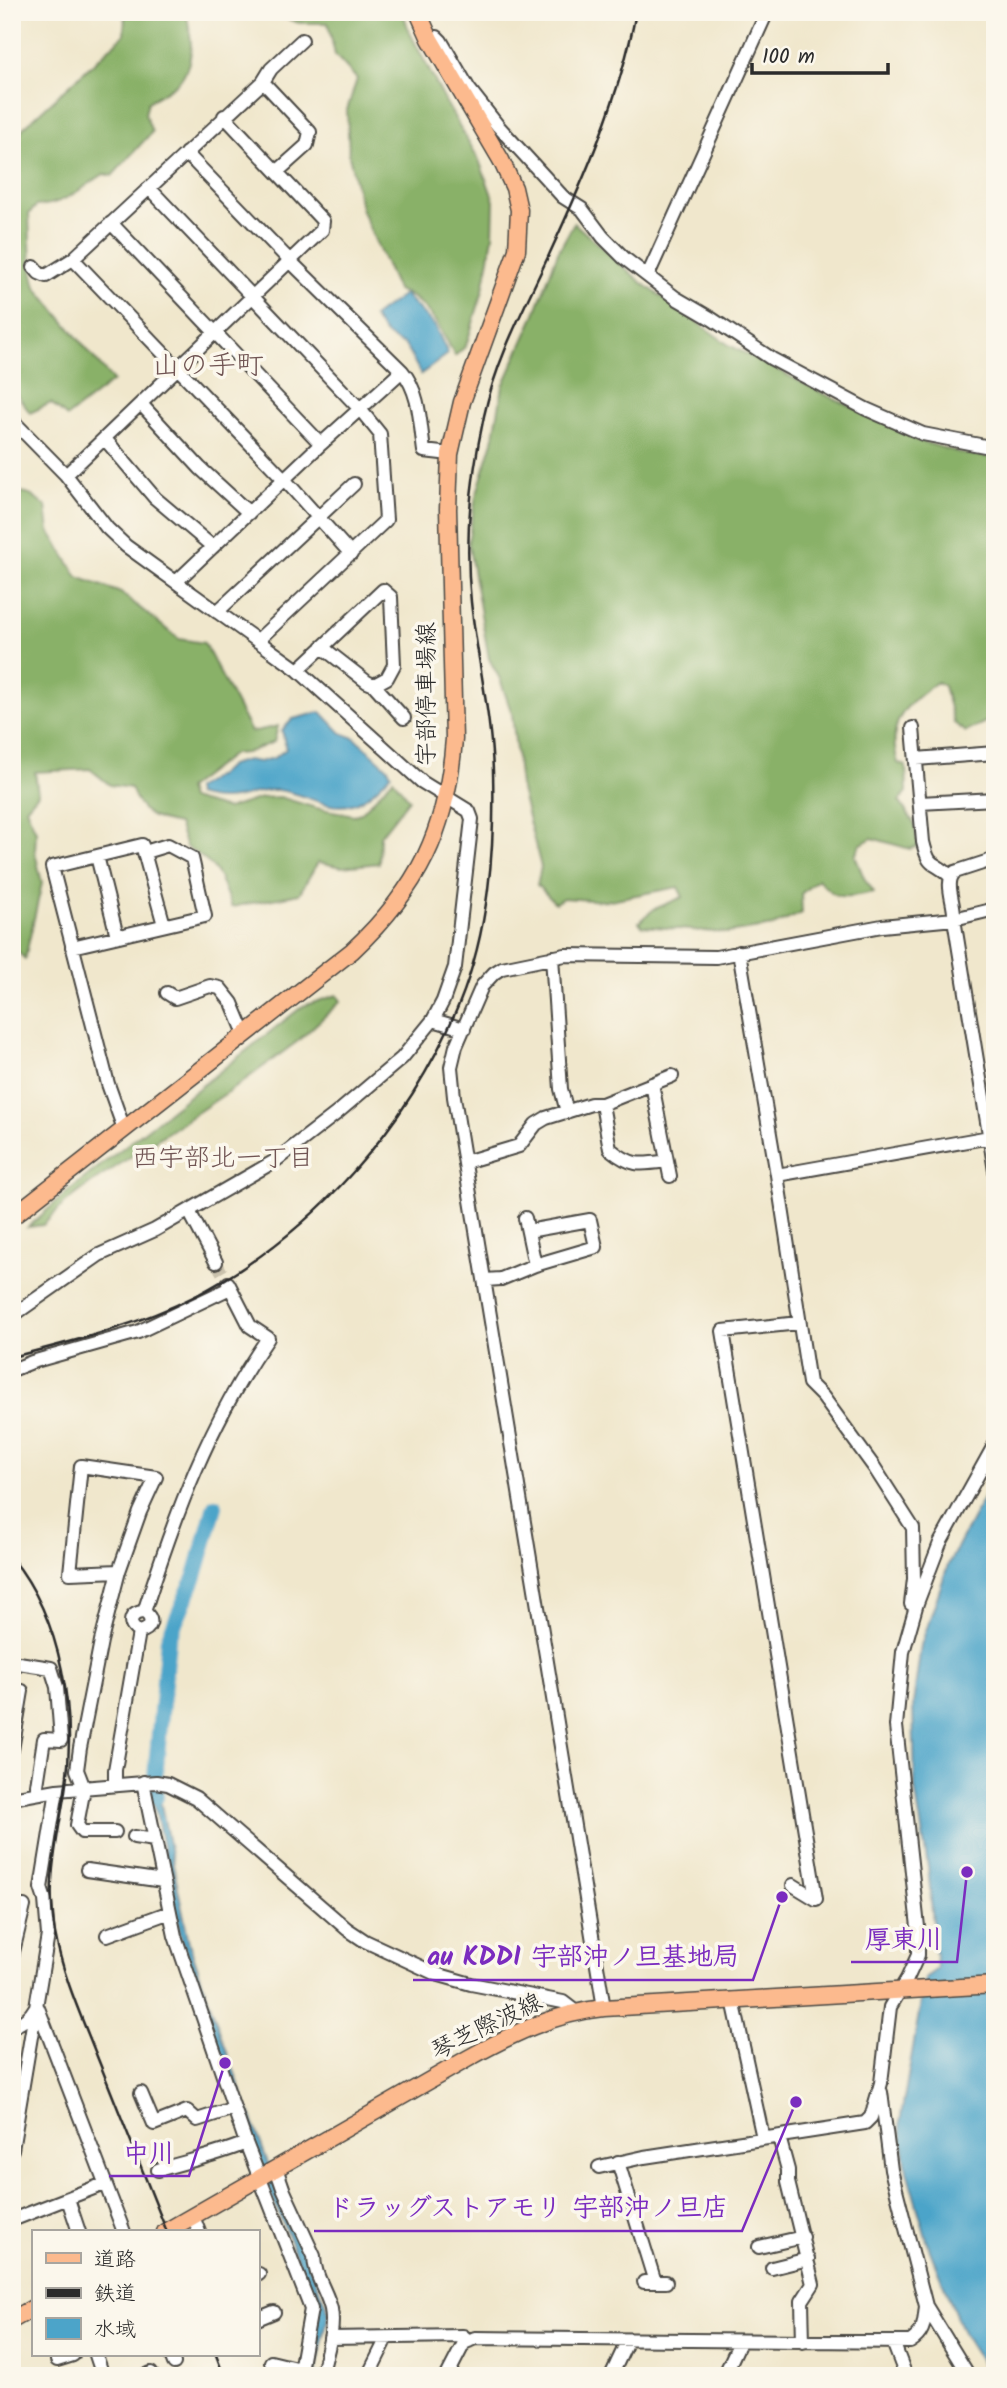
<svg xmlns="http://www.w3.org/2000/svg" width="1007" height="2388" viewBox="0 0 1007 2388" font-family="Kalam,'Klee One',sans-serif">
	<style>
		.forest { fill: #89b168; stroke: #5a6e4a; stroke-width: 2 }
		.water { fill: #4ca4c9; stroke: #3c687a; stroke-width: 2 }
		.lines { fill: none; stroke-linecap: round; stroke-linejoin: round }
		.river { stroke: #4ca4c9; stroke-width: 16 }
		.minor-tunnel { stroke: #c9c1ac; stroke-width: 12; stroke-dasharray: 12 6; stroke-linecap: butt }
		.minor-casing { stroke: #494743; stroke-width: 16 }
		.major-casing { stroke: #494743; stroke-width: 19 }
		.minor { stroke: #fff; stroke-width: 12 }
		.major { stroke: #fcba8e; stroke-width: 16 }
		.rail { stroke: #2b2b2b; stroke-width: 2.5 }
		.labels { text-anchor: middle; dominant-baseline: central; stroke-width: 7; stroke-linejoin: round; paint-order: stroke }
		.street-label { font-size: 24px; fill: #2b2b2b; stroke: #fbf7ec }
		.neighbourhood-label { font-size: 26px; fill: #715554; stroke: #fbf7ec }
		.quarter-label { font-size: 28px; fill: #715554; stroke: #fbf7ec }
		.leader { fill: none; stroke: #7b2cbf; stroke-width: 2.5 }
		.callout-dot { fill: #7b2cbf; stroke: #fbf7ec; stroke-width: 2.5 }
		.callout-label { font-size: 26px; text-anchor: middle; font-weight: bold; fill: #7b2cbf; stroke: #fbf7ec; stroke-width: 7; stroke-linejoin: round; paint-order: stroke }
	</style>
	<rect width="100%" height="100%" fill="#fbf7ec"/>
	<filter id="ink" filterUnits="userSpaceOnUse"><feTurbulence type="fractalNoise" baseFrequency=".0143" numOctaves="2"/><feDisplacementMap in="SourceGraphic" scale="14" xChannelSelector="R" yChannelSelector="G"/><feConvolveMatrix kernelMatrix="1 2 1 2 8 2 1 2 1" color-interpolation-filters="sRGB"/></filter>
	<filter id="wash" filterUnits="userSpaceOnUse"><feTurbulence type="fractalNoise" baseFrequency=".00686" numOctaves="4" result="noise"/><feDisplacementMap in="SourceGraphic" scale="28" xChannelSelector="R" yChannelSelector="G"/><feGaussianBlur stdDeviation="1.57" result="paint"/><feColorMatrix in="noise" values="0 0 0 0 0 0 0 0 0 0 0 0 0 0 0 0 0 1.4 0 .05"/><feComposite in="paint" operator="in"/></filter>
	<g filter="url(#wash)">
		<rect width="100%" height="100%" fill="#f0e7cc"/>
		<path class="forest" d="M121,12h65c5,22 10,47 -5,67 -7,9 -23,16 -33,23l-3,12 7,18 -40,44 -8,-2c-23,14 -40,31 -68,32l-7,8 2,52 5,21 77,94 -46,36 -16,-14 -21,10 -18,-26 1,-238 9,-20 102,-94 1,-19z
			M276,12h127l6,19 36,70 34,59 15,41 -1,36 -10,53 -17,56 -11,10c-14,-26 -28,-57 -58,-66l-35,-79 -13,-56 -2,-45 10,-31 -22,-24 -7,-32h-29l-23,-8z
			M574,223l67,59 88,63 93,48 75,34 19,13 48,14 31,4v264h-10l-19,10 -12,-9 -10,-37 -7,-4c-32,23 -51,39 -39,81l8,3 1,26 -8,9 15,22 4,23 -8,3 -38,-11 -12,7 -5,11 9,22 10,14c-28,5 -37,11 -56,-13l-17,15 1,19 -29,13 -46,7 -85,-7 -3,-4 15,-13 29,-12 -5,-10 -73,14 -42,-3 -8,5 -18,-18 4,-18 -21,-81 -8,-72 -12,-35 -11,-20 -21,-117 8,-46 17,-55 10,-55 30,-67 25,-67z
			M12,491l15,2 19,13 3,25 29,46 43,16 58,46 25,4 47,89 27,-6 -4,16 -28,11 -13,1 -46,35 3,10 37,10 34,-11 19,-1 36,11 38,7 7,-2 32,-34 16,20 -29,37 -1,27 -37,4 -24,-5 -19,32 -68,13c-12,-33 -14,-42 -45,-60l-8,-23c-28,-5 -37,-10 -47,-36l-21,-3 -20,-16 -55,3 3,22 -12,14 10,23 -1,21 7,31 -17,76 -9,-9 -4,-18z
			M337,995l4,6 -43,40 -61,45 -147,98 -25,19 -22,22 -15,2 44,-39 231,-182z"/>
		<path class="water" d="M404,294l31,32 13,28 -27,20 -16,-29c-16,-5 -23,-14 -32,-28z
			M321,712l20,21 14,5 33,30 3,6c-11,11 -24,26 -39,30 -25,8 -50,-13 -75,-14 -15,-1 -28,6 -43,8 -13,2 -25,1 -38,-3l-1,-6 22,-13 13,-11 17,-5 12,2 15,-4 12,-9 -4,-19 11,-11z
			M995,1476v900h-5l-26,-41 -34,-84 -23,-80 -7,-49 25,-143 12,-11 -9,-101 -13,-78 -2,-85 8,-59 27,-80z
			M157,1785l32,158 31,90 59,160 50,119 -14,64h-9l13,-63 -61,-151 -77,-225 -30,-150z"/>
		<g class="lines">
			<path class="river" d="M156,1797l-2,-9 14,-149 27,-63 20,-70"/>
		</g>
	</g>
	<g filter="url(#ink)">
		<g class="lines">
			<path class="minor-tunnel" d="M216,1262l12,21"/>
			<g class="minor-casing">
				<path id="minor" d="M430,39l7,-2 4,4 28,48 29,37 65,71 19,12 21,28 21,21 52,40 36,21 60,40 94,50 57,25 72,14
					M263,82l47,50 -3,13 -29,26
					M186,153l105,109 111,109c18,21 18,52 22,80l26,3
					M149,188l210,220 21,26 6,86 -129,121
					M111,223l210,221
					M73,259l211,220 67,75
					M34,267l5,6 7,3 27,-17 190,-177 8,-13 31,-29
					M648,275l119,-263
					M141,404l59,64 49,45
					M12,420l54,55 41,53 19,18 172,124 124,112 47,29 3,8 -17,148 -12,34 -10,19 -31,38 -65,55 -62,48 -120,69 -56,25 -87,61
					M105,439l50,59 58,49
					M66,475l256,-245 1,-9 -99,-105
					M176,582l145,-138 81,-73
					M217,612l137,-128
					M298,670l85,-80 8,7 3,68 -7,13 -13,7 -7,-3 -45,-35
					M374,685l30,33
					M913,728l10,114c7,29 10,17 27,34
					M916,759l79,-6
					M920,803l75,-4
					M97,856l20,80
					M995,859l-40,13c-12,10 1,33 -1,47l41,252
					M72,947l133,-31 -13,-58 -24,-13 -23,7
					M739,952l38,223 32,208 14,14 51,70 39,61 1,51 -3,25
					M552,957l9,132 6,23
					M167,993l8,5 35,-12 10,2 12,15 13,31
					M433,1020l31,9
					M652,1084l18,92
					M602,1104l8,45c22,18 30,16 57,12
					M124,1129l-16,-45 -56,-217 90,-22 22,80
					M465,1162l54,-16 17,-22 10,-6 45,-14h11l70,-28
					M777,1175l218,-39
					M189,1211l27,51
					M525,1218l10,47
					M485,1280l16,-1 34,-14 61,-18 -6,-27 -62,11
					M12,1370l20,-8 106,-30 92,-44
					M81,1466l75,11 -16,35 -21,59 -49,2z
					M144,1612c31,-97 65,-190 124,-274l-18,-12 -22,-43
					M139,1632c-13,-7 -9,-20 5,-20
					M139,1632c12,-2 16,-13 5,-20
					M12,1662l39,6 6,19 4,53 -17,-1 -7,46 1,8
					M12,1750l10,-59
					M143,1782l32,154 71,207 65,166 -12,67
					M115,1784v-14l24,-138
					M12,1798l45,-8 99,-8 12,2 28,14 151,131 18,12 71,33 35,10 92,18 13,10
					M115,1832h-33l-5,-7 7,-37 -7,-18 3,-22 21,-107 18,-70
					M134,1837l21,3
					M87,1870l76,11
					M793,1885l23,14 -93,-568 76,-8
					M12,1907l12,-1 -12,50
					M107,1935l63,-23
					M733,2000l30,138
					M38,2008l86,224
					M604,2008l-150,-911 -3,-30 5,-21 26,-60 12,-13 8,-5 63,-13 151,2 166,-31 72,-7 41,-10
					M12,2027c10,-5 18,-9 23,-19
					M881,2092l10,78 35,136 43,70
					M141,2093l13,31 33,-13 10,9 37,-12
					M779,2137l9,33v12l25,102 -11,17 1,41
					M12,2150l36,-215 -3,-35 -4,-12 16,-98
					M618,2162l37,120
					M599,2167l45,-10 221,-34 6,-6 10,-34 9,-76 17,-28 11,-24v-28l-22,-201 7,-74 14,-49 23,-60 55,-99
					M276,2168l8,23 30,65c0,20 13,35 17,53 4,22 -5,46 -10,67
					M158,2170c30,-9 59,-15 88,-27
					M68,2199l11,33
					M193,2216l6,16
					M12,2220l92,-36
					M759,2247l44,-10
					M772,2268l36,-9
					M257,2275l2,-1
					M644,2282h22
					M257,2319l17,-7
					M330,2338l133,-2 6,5
					M893,2342l13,34
					M96,2355l7,21
					M171,2355l3,8
					M57,2360l16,-5
					M271,2362l29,7
					M145,2376l6,-3
					M368,2376l19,-38
					M447,2376l17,-33 11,-5 435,4c15,-9 14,-20 16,-36
					M611,2376l17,-36
					M724,2376l16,-34"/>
			</g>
			<g class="major-casing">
				<path id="major" d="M12,1217l340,-266c67,-63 95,-120 102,-212l-6,-230 2,-55 12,-52 55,-152 2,-40 -5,-22 -13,-28 -71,-121 -12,-27
					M165,2232l302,-173c43,-24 87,-46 137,-51l391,-23
					M12,2320l21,-12"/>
			</g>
			<use href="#minor" class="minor"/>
			<use href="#major" class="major"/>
			<path class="rail" d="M12,1357c63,-16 127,-32 185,-62 117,-61 212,-170 262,-291 30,-73 36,-155 34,-233 -2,-57 -16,-113 -22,-169 -7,-62 0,-126 13,-186 12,-56 40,-108 64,-159 36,-78 72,-159 88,-245
				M12,1558c50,62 65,157 53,233 -8,51 -19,90 -10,142 8,44 27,85 43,126 23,58 46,116 69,173
				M216,2355l8,21"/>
		</g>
	</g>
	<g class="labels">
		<g class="street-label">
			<text transform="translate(427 694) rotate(-90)">宇部停車場線</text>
			<text transform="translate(487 2027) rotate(-26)">琴芝際波線</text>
		</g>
		<g class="neighbourhood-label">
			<text x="223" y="1159">西宇部北一丁目</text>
		</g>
		<g class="quarter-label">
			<text x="208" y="366">山の手町</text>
		</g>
	</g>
	<path class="leader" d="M967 1872L957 1962H851M782 1897L753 1980H413M225 2063L189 2176H109M796 2102L742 2231H314"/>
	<g class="callout-dot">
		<circle cx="967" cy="1872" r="7"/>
		<circle cx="782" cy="1897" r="7"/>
		<circle cx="225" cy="2063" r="7"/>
		<circle cx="796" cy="2102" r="7"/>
	</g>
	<g class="callout-label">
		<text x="904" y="1948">厚東川</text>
		<text x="583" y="1965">au KDDI 宇部沖ノ旦基地局</text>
		<text x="149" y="2162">中川</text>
		<text x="528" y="2216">ドラッグストアモリ 宇部沖ノ旦店</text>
	</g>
	<rect width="1007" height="2388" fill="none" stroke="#fbf7ec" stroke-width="42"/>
	<rect x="32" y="2230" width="228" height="126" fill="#fbf7ec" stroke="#a8a59f" stroke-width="2"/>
	<rect x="46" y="2253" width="35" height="10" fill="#fcba8e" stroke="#a8a59f" stroke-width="2"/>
	<text x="94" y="2266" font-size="21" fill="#2b2b2b">道路</text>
	<rect x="46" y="2288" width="35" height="10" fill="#2b2b2b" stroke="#a8a59f" stroke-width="2"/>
	<text x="94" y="2300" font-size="21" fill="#2b2b2b">鉄道</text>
	<rect x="46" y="2318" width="35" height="21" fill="#4ca4c9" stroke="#a8a59f" stroke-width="2"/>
	<text x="94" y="2336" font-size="21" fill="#2b2b2b">水域</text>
	<path d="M752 63v10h136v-10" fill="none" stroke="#2b2b2b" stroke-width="3.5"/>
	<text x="762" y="63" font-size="21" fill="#2b2b2b" stroke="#fbf7ec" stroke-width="5" paint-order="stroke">100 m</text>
</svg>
